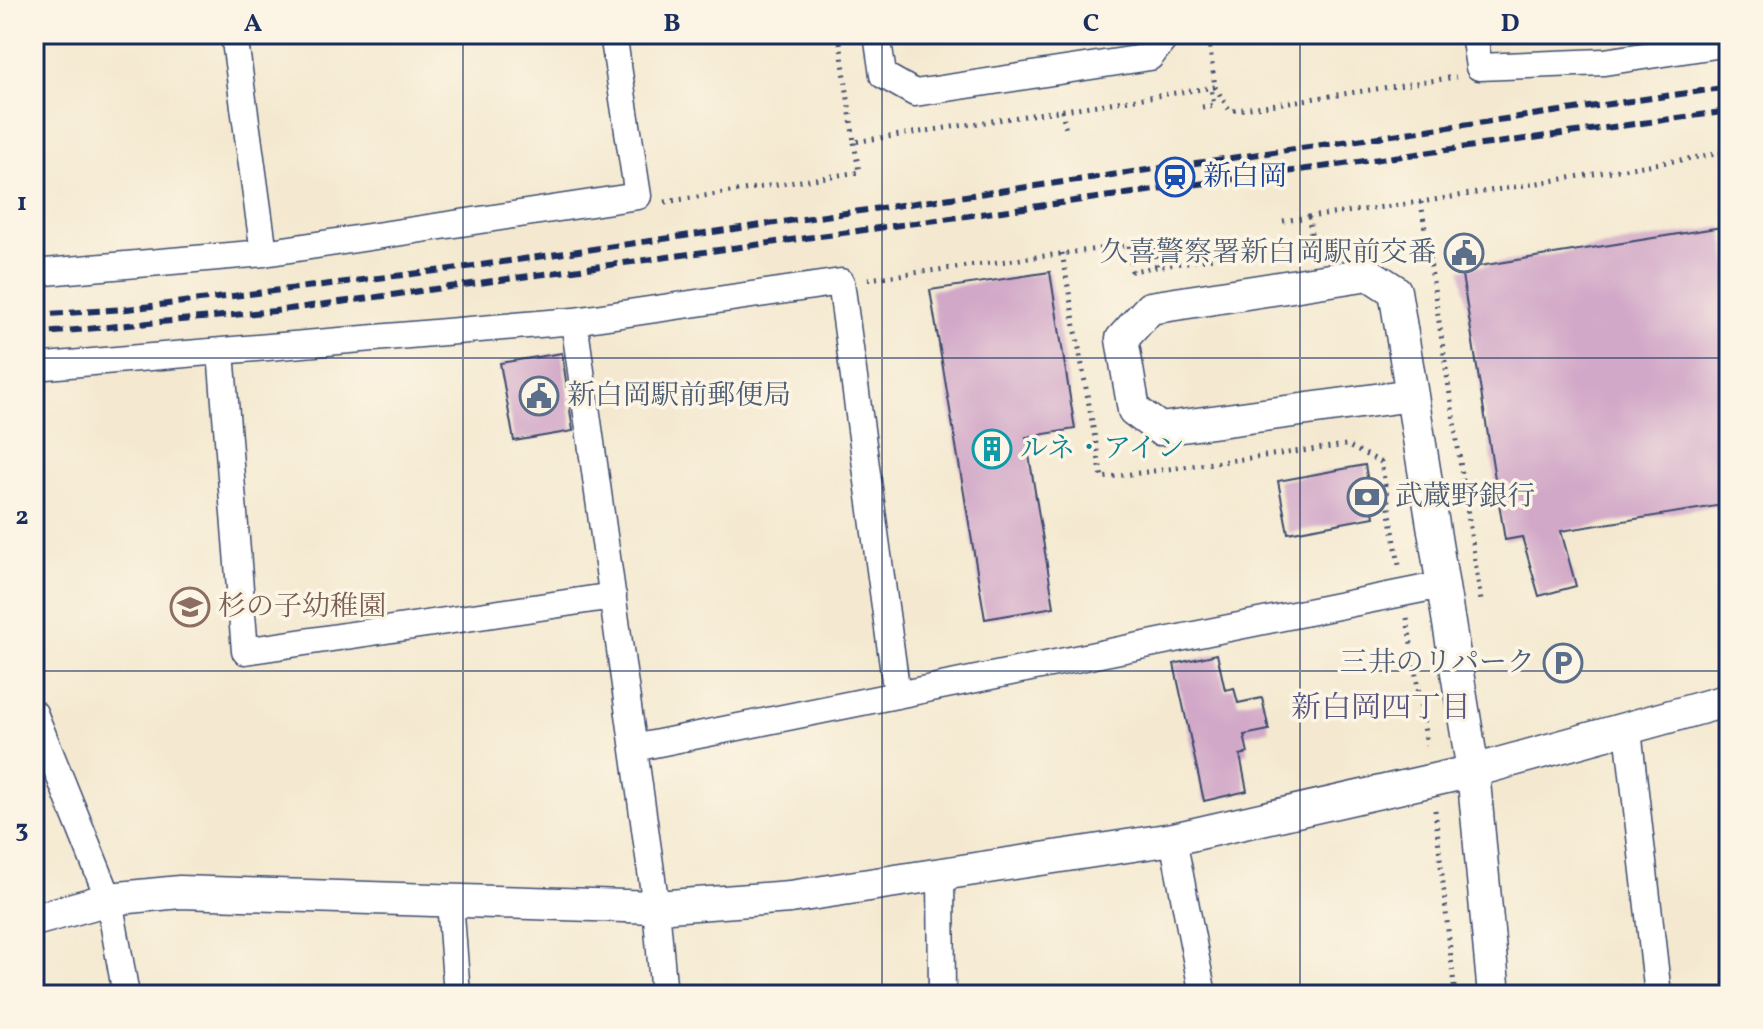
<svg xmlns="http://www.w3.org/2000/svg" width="1763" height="1029" viewBox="0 0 1763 1029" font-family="Vollkorn,'Noto Serif JP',serif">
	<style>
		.building { fill: #d2a8c8 }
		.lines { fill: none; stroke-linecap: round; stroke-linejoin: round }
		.minor-casing { stroke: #3c4b6f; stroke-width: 29 }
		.tertiary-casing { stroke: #3c4b6f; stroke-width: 35 }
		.path { stroke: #3c4b6f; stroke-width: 5; stroke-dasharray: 2 6; stroke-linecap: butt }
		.minor { stroke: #fff; stroke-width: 26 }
		.tertiary { stroke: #fff; stroke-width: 32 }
		.rail { stroke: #1b2f5e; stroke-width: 6; stroke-dasharray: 12 6; stroke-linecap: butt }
		.grid { fill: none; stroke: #1b2f5e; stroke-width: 2; stroke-opacity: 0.55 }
		.labels { text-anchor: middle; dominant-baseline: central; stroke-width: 7; stroke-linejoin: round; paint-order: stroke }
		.transit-label { font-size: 28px; fill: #164399; stroke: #fcf5e5; text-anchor: start }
		.service-label { font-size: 28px; fill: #4e5e75; stroke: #fcf5e5; text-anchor: end }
		.culture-label { font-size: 28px; fill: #0d838f; stroke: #fcf5e5; text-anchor: start }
		.education-label { font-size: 28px; fill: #785e54; stroke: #fcf5e5; text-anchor: start }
		.neighbourhood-label { font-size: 30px; fill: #5b5983; stroke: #fcf5e5 }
		.neatline { fill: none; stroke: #1b2f5e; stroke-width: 3 }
		.grid-label { font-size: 26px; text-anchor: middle; font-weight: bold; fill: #1b2f5e }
	</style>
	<rect width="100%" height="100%" fill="#fcf5e5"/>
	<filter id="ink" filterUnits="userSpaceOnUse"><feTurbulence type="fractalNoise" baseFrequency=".0125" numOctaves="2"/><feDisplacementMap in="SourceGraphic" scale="16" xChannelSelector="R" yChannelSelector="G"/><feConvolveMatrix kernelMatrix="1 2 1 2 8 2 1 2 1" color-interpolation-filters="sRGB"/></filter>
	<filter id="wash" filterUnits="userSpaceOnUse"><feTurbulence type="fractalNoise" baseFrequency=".006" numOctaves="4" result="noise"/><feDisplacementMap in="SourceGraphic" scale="32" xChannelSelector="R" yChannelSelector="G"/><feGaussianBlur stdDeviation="1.8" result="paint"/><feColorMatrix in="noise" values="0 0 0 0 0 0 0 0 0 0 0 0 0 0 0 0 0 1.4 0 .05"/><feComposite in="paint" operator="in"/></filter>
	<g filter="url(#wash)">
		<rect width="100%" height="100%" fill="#f4e9d0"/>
		<g id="blocks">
			<path class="building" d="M1722,227l7,42v235l-168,27 15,55 -37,10 -17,-59 -17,3 -44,-271z
				M1050,272l25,157 -49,8 28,170 -69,12 -55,-329z
				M562,353l11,78 -59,10 -14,-78z
				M1365,465l9,52 -86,16 -10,-52z
				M1217,654l8,36 9,-2 4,15 24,-5 7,32 -25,5 4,18 -8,2 7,36 -43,10 -30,-137z"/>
		</g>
	</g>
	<g filter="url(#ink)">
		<use href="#blocks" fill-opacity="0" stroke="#3c4b6f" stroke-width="2"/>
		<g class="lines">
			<g class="minor-casing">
				<path id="minor" d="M234,34l30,219
					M877,34l6,41 32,18 235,-36 18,-23
					M1474,34l5,33 125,-5 125,-19
					M34,273l230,-20 374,-57 -25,-162
					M574,321l82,586 8,88
					M221,352l24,299 368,-55
					M34,367l540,-46 267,-39 56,413
					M34,713l75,186 17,96
					M1628,730l30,265
					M634,748l808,-163
					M1173,839l30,156
					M941,873l1,122
					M450,901l7,94"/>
			</g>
			<g class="tertiary-casing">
				<path id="tertiary" d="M1412,395l-252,34 -26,-19 -12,-71 28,-31 219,-34 26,17 78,480 21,224
					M34,920l75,-21 71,-7 476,15 134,-10 383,-58 300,-68 256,-71"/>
			</g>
			<path class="path" d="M839,34l15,108 361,-55 -7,-53
				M1215,87l15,24 226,-34
				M1202,107l12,-2 -3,-17
				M1062,110l4,21
				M665,202l194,-30 -5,-30
				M1421,202l60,399
				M1283,221l26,-4
				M1152,240l5,27
				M1062,253l40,225 244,-33 35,17 18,103
				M868,279l261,-34 3,26 180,-29 -3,-25 112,-15 308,-50
				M1407,618l20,127
				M1435,810l20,185"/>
			<use href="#minor" class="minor"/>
			<use href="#tertiary" class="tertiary"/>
			<path class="rail" d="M34,315l93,-6 333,-41 1269,-181
				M34,334l241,-23 1454,-200"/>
		</g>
	</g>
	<path class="grid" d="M463,34v961M882,34v961M1300,34v961M34,358h1695M34,671h1695"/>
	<defs>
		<g id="station-ring" transform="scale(2)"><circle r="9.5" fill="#fcf5e5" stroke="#1a4fb4" stroke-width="1.5"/><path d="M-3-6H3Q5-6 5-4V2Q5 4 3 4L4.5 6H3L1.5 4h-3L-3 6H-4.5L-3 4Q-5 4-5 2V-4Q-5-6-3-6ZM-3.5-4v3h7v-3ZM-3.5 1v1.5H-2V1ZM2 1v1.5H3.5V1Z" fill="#1a4fb4"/></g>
		<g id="civic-ring" transform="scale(2)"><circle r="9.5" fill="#fcf5e5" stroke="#5c6f8a" stroke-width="1.5"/><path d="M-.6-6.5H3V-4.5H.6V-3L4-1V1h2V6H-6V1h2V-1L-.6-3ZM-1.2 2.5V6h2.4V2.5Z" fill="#5c6f8a"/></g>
		<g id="building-ring" transform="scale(2)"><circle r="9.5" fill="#fcf5e5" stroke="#0f9aa8" stroke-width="1.5"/><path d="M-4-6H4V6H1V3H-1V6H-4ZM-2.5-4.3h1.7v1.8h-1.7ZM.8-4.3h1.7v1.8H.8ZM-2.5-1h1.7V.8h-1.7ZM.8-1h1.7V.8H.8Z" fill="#0f9aa8"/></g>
		<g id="bank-ring" transform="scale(2)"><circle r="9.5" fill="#fcf5e5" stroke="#5c6f8a" stroke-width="1.5"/><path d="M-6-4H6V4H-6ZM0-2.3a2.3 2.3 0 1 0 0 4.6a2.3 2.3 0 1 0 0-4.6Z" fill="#5c6f8a"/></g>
		<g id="school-ring" transform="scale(2)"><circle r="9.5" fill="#fcf5e5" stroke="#8d6e63" stroke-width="1.5"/><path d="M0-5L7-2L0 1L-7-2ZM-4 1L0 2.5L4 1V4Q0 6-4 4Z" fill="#8d6e63"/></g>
		<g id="parking-ring" transform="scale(2)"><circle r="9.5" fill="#fcf5e5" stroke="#5c6f8a" stroke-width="1.5"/><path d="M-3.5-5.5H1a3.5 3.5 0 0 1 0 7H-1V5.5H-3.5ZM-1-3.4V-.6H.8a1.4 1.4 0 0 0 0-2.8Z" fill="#5c6f8a"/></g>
	</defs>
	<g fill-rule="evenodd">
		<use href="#station-ring" x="1175" y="177"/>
		<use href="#civic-ring" x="1464" y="253"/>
		<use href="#civic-ring" x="539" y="396"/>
		<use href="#building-ring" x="992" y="449"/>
		<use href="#bank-ring" x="1367" y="497"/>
		<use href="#school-ring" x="190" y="607"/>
		<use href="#parking-ring" x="1563" y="663"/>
	</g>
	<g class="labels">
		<g class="transit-label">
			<text x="1203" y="177">新白岡</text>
		</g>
		<g class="service-label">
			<text x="1436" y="253">久喜警察署新白岡駅前交番</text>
			<text x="567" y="396" text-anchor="start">新白岡駅前郵便局</text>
			<text x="1395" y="497" text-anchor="start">武蔵野銀行</text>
			<text x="1535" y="663">三井のリパーク</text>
		</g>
		<g class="culture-label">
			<text x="1020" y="449">ルネ・アイン</text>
		</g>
		<g class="education-label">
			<text x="218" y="607">杉の子幼稚園</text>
		</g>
		<g class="neighbourhood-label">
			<text x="1381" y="709">新白岡四丁目</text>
		</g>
	</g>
	<rect width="1763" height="1029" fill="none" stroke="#fcf5e5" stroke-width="88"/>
	<rect x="44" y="44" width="1675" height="941" class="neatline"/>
	<g class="grid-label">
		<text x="253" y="31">A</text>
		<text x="672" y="31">B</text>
		<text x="1091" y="31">C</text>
		<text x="1510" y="31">D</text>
		<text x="22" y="210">1</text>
		<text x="22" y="524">2</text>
		<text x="22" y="837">3</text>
	</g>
</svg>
